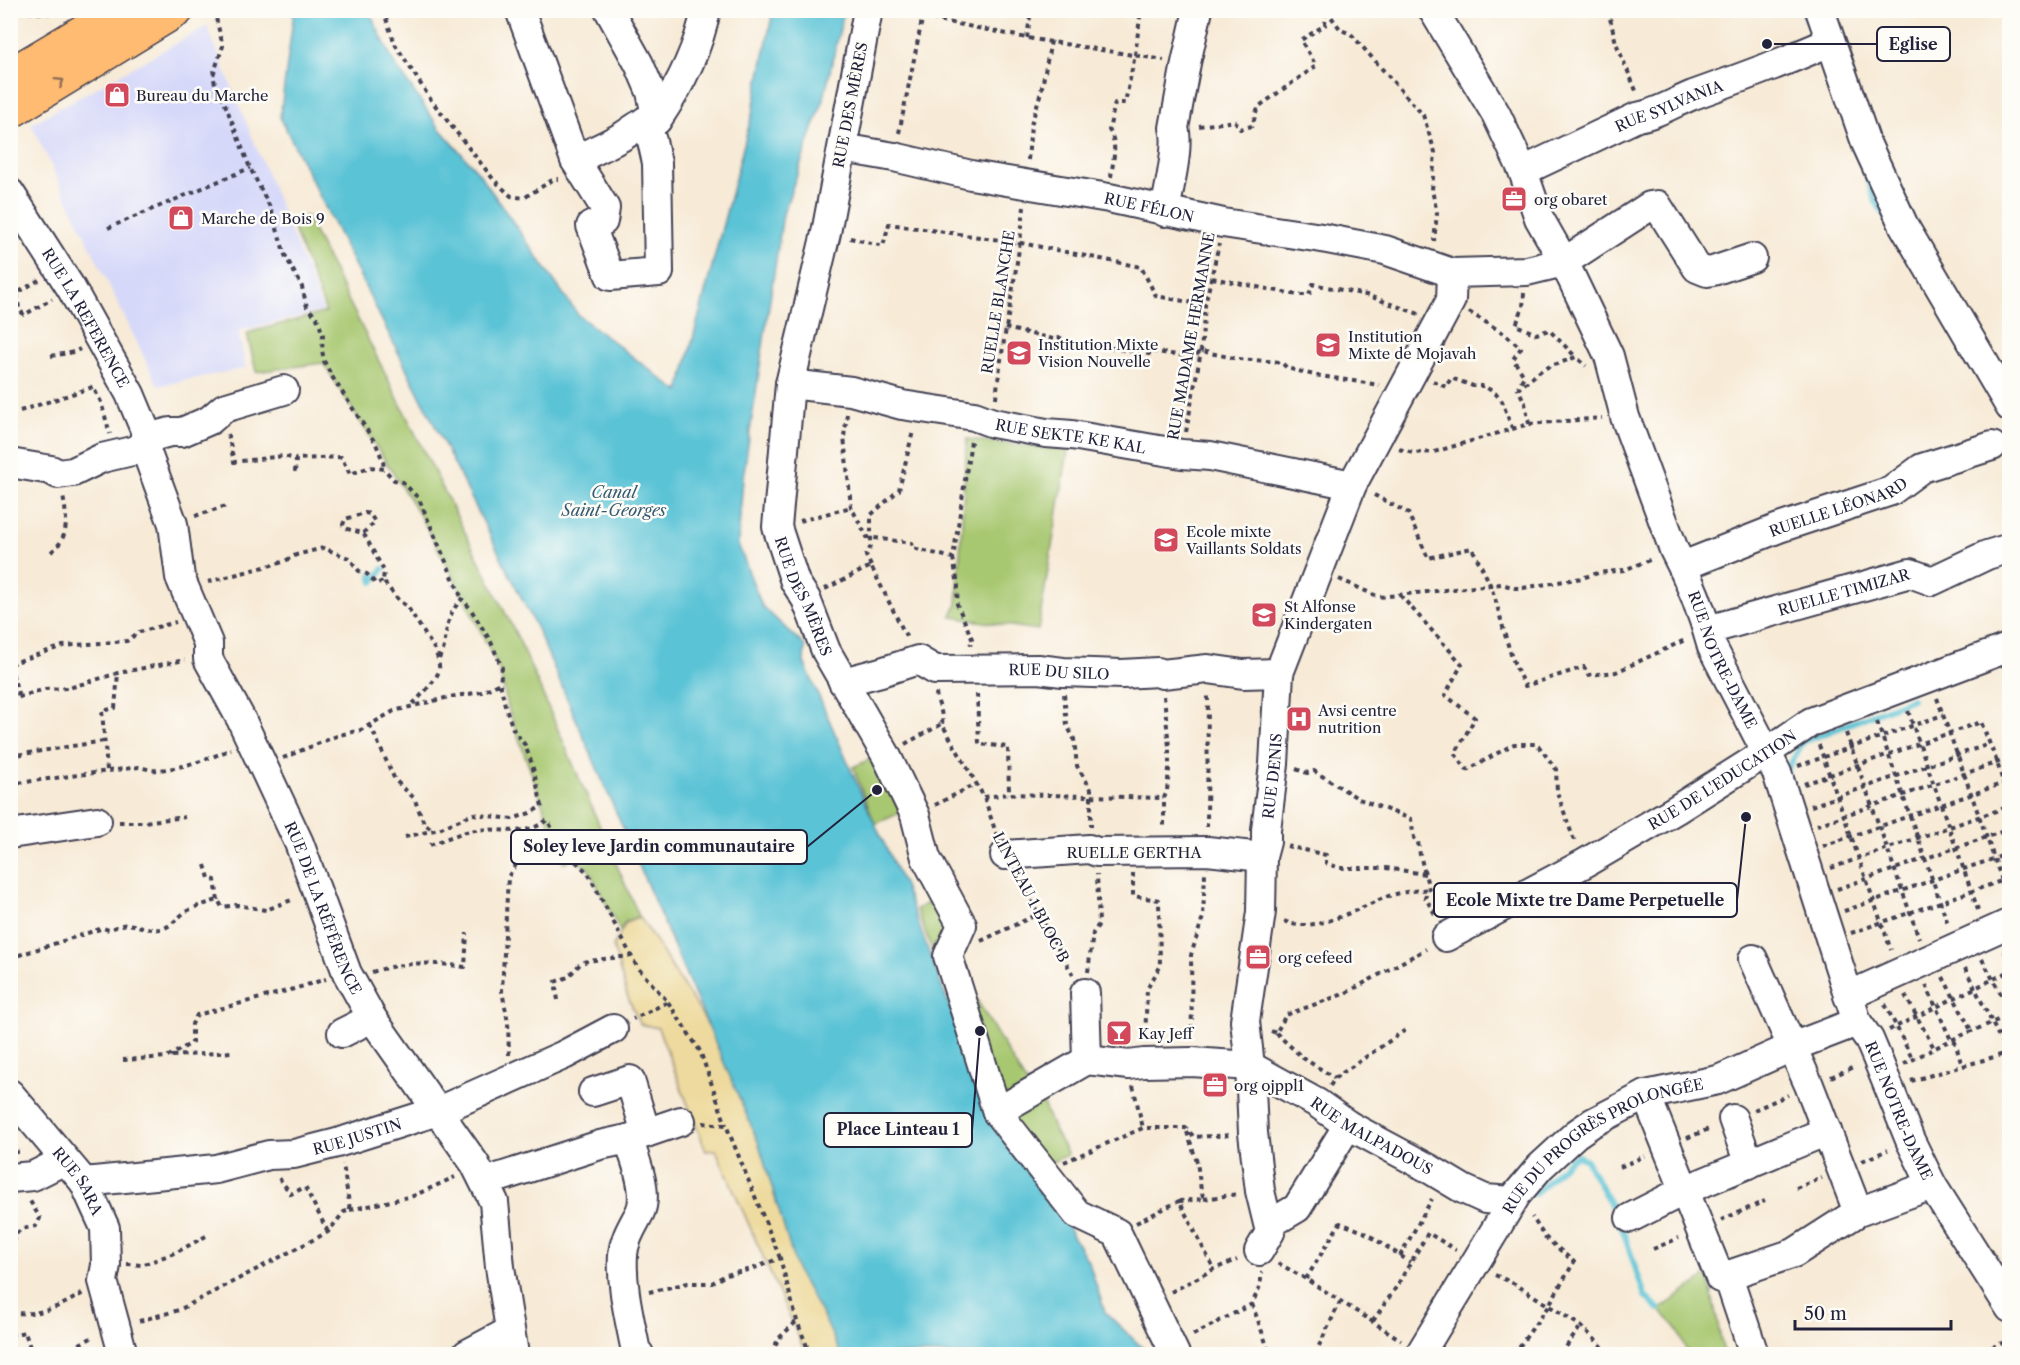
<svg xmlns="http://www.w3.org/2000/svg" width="2020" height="1365" viewBox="0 0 2020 1365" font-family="'Libre Caslon Text',serif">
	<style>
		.built { fill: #d6d8f9 }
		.green { fill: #a7c76f; stroke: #647455; stroke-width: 1.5 }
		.sand { fill: #eeda9e; stroke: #887e6c; stroke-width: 1.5 }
		.water { fill: #5ac3d6; stroke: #3e7288; stroke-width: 1.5 }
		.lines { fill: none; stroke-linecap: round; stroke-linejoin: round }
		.stream { stroke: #5ac3d6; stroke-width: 6 }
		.minor-casing { stroke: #424052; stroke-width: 32 }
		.major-casing { stroke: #424052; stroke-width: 36 }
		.path { stroke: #424052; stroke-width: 4; stroke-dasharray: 4.5 4.5; stroke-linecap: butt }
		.minor { stroke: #fff; stroke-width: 28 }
		.major { stroke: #ffbb71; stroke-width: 33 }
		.oneway { stroke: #906e56 }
		.labels { text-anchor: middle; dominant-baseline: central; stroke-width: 5; stroke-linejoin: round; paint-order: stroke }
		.poi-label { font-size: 15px; fill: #22223b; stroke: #fdfcf7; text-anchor: start }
		.street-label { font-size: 15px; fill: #22223b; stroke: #fdfcf7 }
		.water-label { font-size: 16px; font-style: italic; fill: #365a71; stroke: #fdfcf7 }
		.leader { fill: none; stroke: #22223b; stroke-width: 2 }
		.callout-dot { fill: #22223b; stroke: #fdfcf7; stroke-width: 2 }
		.callout { fill: #fdfcf7; stroke: #22223b; stroke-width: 2 }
		.callout-label { font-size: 16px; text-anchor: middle; font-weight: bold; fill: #22223b }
	</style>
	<rect width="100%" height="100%" fill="#fdfcf7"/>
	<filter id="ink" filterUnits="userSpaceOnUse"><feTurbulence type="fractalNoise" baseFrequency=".0167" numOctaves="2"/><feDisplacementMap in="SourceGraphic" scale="12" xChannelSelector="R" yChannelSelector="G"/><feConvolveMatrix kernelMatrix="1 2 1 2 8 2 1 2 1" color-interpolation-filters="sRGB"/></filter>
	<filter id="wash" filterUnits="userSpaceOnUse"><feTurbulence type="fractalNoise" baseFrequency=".008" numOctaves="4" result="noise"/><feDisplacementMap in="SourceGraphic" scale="24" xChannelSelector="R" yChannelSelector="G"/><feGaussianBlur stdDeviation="1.35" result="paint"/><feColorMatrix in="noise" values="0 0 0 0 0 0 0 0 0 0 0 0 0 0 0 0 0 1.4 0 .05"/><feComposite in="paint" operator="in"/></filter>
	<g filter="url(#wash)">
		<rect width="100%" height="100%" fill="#f7ead6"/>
		<path class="built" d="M207,26l116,285 -85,20 8,37 -88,18 -127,-262z"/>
		<path class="green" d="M306,216l214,426 119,274 -14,6 -5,9 -32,-63 -17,-10 -7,6 -55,-153 -10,-42 -44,-89 -36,-66 -96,-151 -67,9 -9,-39 79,-21 -35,-90z
			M967,439l101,12 -30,179 -87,-13 6,-13z
			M880,755l22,57 -27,12 -22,-57z
			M946,894l2,57 79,134 8,-1 18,44 15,27 -33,14 -38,-57 -81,-203z
			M1708,1275l16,79h-36l-13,-28 -16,-16z"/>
		<path class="sand" d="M640,917l82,130 120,307h-36l-90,-204 -10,1 -48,-123 -18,-4 -13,-29 -14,-49 13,-23z"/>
		<path class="water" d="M294,11h75l25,52 46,66 38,43 100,143 101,77 74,-282 20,-99h71l-20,87 -41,116 -40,264 -5,66 24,62 43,40 -1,16 60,138 40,86 66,175 56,106 40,57 23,39 16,49 44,42h-308l-18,-38 -26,-45 -38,-127 -222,-515 -257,-512z"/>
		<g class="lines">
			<path class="stream" d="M1803,10l11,24
				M1867,179l9,23 10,16
				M371,575l2,7 10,-13
				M1786,772l17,-30 109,-43
				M1535,1194l35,-35 8,-3 8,4 34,62 25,74 14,14"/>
		</g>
	</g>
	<g filter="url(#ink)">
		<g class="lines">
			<g class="minor-casing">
				<g id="minor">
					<path d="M520,10l55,150 30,48 -2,13 -12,5 19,50 49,-4 -2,-109 -5,-22 -7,-20"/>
					<path d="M609,10l30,54 12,28 6,28"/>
					<path id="s1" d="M868,10l-42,223 -36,151 -13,143 18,55 11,17 20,52 60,104 29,60 11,43 36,67 -14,31 49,156 80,102 40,19 58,121"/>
					<path id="s2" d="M1433,10l63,104 27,57 16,47 25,44 45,94 16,61 49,133c16,30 29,64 38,97l65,126 80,249 12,17 8,19 33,82 22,45 78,123"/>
					<path d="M1820,10l46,133 38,83 106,181"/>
					<path id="s3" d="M843,148l51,9 77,18 138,23 114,25 99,15 63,12 67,23 75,-2 37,-9 86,-56 7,-1 40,63 10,4 6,-1 39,-13"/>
					<path d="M575,160c16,-8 33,-15 48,-24 13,-8 16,-14 34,-16 23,-34 41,-69 49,-110"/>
					<path id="s4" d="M1523,171l114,-54c20,-3 38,-15 56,-22 42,-15 84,-30 125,-48"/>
					<path id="s5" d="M10,193l61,95 59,106 15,36v18l28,76 7,53 28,66v16l33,60 58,124 48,130 25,45 103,146 19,38 6,65 14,87"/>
					<path d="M1165,212c3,-21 15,-65 9,-84l12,-65 12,-53"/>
					<path id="s6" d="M790,384l61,7 51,14 72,11 19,7 53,10 26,2 110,19 28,2 142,29"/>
					<path d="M10,463l41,7 7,4 15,-2 29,-14 43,-10v-4l10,-8 15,-4h12l28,-12 14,-12 60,-18"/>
					<path id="s7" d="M1683,566l96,-38 112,-37 31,-23 70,-22"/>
					<path id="s8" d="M1708,630l202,-57 22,8 55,-26 23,-7"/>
					<path id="s9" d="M843,682l38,-10 37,-12 17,10 103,-1 25,3 59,2 36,-2 4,2 46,-5 35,5 36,-1"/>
					<path d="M10,834l87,-13"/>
					<path d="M1005,855l84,-6 8,3 110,-1 55,6"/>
					<path id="s10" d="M1446,937l139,-74 92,-54 90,-57 44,-30 199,-75"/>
					<path d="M1753,959l56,126 49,127"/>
					<path d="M1085,993l2,67"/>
					<path d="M1848,996l162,-73"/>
					<path d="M342,1033l30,-15"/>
					<path d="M593,1092l37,-12 16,53"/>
					<path id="s11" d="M10,1094l74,88 21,46 1,37 -3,16 20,73"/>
					<path d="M1646,1095l74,183 74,-25 64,-41 74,-27"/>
					<path id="s12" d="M997,1112l90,-52 42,5 15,-2 48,-1 58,4 67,37 31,22 80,43 35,21 22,10 27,2"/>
					<path d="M1733,1119l16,45"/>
					<path d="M628,1139c7,19 21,54 12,73 -7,14 -16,27 -17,43 -2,32 7,65 13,97l3,2"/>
					<path d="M10,1178l23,-2 32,-16"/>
					<path id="s13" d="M84,1182l132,-13 53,-14 25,-1 43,-11 101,-32 126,-56 49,-26"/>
					<path d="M485,1182l115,-37 28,-6 53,-18"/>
					<path d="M1630,1218l55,-28 142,-59"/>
					<path d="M1270,1232l2,-13 8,-1 17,-10 51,-83"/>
					<path id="s14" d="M1259,1251l11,-19 -10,-41 -7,-58 -3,-67 -5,-45 16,-109 1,-55 4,-15v-12l8,-66 5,-91 73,-188 99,-185 1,-27"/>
					<path d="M1728,1276l26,78"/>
					<path d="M467,1354l43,-23"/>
					<path id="s15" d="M1420,1354l97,-160 23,-27 36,-33 16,-11 54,-28 72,-15 74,-33 65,-25"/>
				</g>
			</g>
			<g class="major-casing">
				<path id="major" d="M10,75l109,-65
					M10,112l167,-102"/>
			</g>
			<path class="path" d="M21,10v2l37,2
				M214,10l9,36 -10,29 3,13 7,11 27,69 21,41 14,46 17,32 5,20 10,11 6,17 -1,15 2,11 7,14 45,69 7,17 1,8
				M383,10l12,34 36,56 63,80 17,16 13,2 30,-19h5
				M1326,10l15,20 10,4 72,81 12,37 -3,38 5,23 -3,28
				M1608,10l8,33 21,50
				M923,17l104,21 137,22
				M1027,38l4,-28
				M1199,126l36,-5 5,8 12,-3 6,-19 58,-41 -15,-26 24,-15 1,-14 3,-1
				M899,133l25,-123
				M1028,160l3,-35 10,-33 10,-51
				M1111,177c2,-16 7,-34 -2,-47l6,-27h10l10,-48 6,-45
				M108,228l142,-60
				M850,238l33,8 6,-22 132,19 120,24 15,29 49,9
				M1212,278l86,17h11l4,-11 53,11 53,19
				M39,280l-22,13 2,16 5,6 28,-16
				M1524,293l-1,14 -7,18 20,9 13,-4 27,27
				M1469,312l36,22 16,14 -8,11 11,17 -6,11
				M1005,328l48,11 7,-1 14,4 75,12v-3l44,6 8,-6 37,8 43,3 6,6 27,7 65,10
				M51,356l23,-4 6,-3
				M1433,381l13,6 5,-9 22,8h11l11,7 7,8 10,27
				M996,398c7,-64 22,-127 28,-191
				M20,411l73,-24 8,15 9,32
				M847,414l-3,23 7,70 16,30 45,6 1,5 40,10 18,-117
				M1529,424l-4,-21 -7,-14 25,-20 33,-12 10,9
				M1186,432l15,-81 4,-46 14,-61
				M228,434l6,28 49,-6 13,3
				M1399,449l14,4 21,-1 95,-28 73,-6
				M295,472l1,-13 45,-2 9,17 20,-7 14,2 10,11 9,2 16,17 43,100
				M1374,495l34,18 20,45 44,-10c6,13 14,26 19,39 12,33 16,68 34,99l59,-19 4,8 28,-3 69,-32
				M195,516l34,-11
				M800,521l51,-14
				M363,533l12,-11 -5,-8 -5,-1 -20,6 -2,6c6,8 16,4 22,11l19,35 -1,10 17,21 7,4 28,44 3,9
				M51,552c19,-14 16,-35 12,-56
				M953,558l5,27 -1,19 16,37 -3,4
				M871,566l-5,-10 5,-10v-31l28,-25 14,-59
				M1339,579l40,18 123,-13 13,4h8l59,-10 16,-5 26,-3 28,-11
				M208,582l75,-20 13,-7 27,-7 26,10 10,13 8,3 9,10 7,-3
				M825,589l46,-23 37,74
				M1400,595l62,69 -17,31 30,23 -20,36 12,16 47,-26h23l19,25 1,23 18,51
				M10,664l53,-18 64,-5 12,-9 37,-10
				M10,665l9,32
				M936,693c1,10 8,21 6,31l42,73 13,39
				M977,694l2,50 29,3 1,47
				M1064,694l3,31 7,14 3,27 14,23v38
				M1164,696l5,51v22l-2,22 -3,7v31
				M1937,698l72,202
				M10,700l35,-11 24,-1 49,-15 67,-13
				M1908,711l70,199
				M1877,722l71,202
				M370,725l25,55 19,18 10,25 9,7
				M1846,733l73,205
				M905,744l37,-20
				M1819,745l72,205
				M10,756l94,-15
				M283,758l56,-23 22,-5 33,-19 55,-14 33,-5 18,-9
				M1798,766l145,-51
				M1296,769l11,4 7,-2 45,28 52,20 3,19 4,4 2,13 9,34 -4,8 11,19
				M107,770l-5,-59 13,-3 3,-35
				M10,784l129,-17c6,1 13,4 19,3 25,-2 51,-11 73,-21
				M1804,784l177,-62 16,40 13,44
				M984,797l25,-3 155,4
				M935,805l41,-21
				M1811,806l178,-62
				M119,822h24l42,-5
				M1817,825l193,-67
				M1207,827l1,-133
				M405,837l34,-8 34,-15 39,5 18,-6 12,-7 -10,-42 -7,-19 -12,-16 -8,-24 -5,-22 2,-15 -11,-26 -21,-34 -8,-9c-15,15 -15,29 -18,48 -1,5 -5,9 -5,14 -1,3 1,6 0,9 -2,11 -22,29 -30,38
				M430,845c13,-5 27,-11 40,-14 27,-6 51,9 77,-11l20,33
				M1287,846l39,9v8l14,5h46l39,6
				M1823,846l187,-65
				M205,865l4,13 6,2 3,20
				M1831,868l179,-62
				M1133,873v23l26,4 1,67 -13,22 -2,52
				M1018,877l55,98
				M1837,889l173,-60
				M10,893l5,16
				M1844,911l166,-58
				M1284,921c29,14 72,-12 100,-23 13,-6 31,-7 45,-9
				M1851,933l159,-55
				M981,941l57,-27
				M2004,950l6,12
				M10,958l93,-30 6,2c25,-13 28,1 51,-1 11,-1 18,-13 27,-18 10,-5 21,-8 31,-11l4,7 15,-2 29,5 28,-11
				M1982,959l28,52
				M1965,968l42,85
				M372,972c35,-11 58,-10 93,-5l2,-34
				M1088,972l5,-39 6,-9 -2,-50
				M1943,977l29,55
				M1926,985l25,55 4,2 7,24
				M1905,995l29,53
				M558,1000l-3,-18 13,-5 12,-13 7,-3 44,-5
				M668,1002l32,49 26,74
				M1885,1004l28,56
				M1889,1030l121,-59
				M1271,1031l5,2 10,-18 60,-22 80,-44
				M1276,1033l27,25 32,20
				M1192,1038l-1,-83 12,-38 2,-44
				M509,1055l-1,-33 -6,-31 6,-114 11,-17 23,-9 16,3 9,-1 21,20 49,94 31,35 -35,17
				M172,1056l60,-4
				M123,1060l44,-3 25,-14v-19l5,-9 97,-26 32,-10
				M1904,1064l47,-24 59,-25
				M1831,1077l23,-10
				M1911,1081l97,-28
				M1133,1086l10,42
				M1330,1086l5,-8 72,-49
				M1754,1110l34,-15
				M703,1123l23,2 54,133
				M1187,1132l10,30 4,28 3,9 -25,2 35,68
				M1687,1138l24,-10
				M10,1145l7,6v3
				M1862,1161l26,-11
				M1064,1162l79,-34h43l8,9 38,-2
				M1620,1167l25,-11
				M279,1178l12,16 14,-7 23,45
				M1796,1188l26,-10
				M1204,1199l34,-5
				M350,1210l63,-14 42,-19
				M1721,1220l44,-19
				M1136,1223l43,-22
				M1653,1249l26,-11
				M1400,1256l32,-57
				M1278,1263l28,16 95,61
				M127,1264l15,1 35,-13 29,-16
				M1495,1275l20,9 66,42 29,28
				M15,1278c-1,-12 -7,-42 6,-48 4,-2 11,-3 15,-4l4,-8 -10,-17
				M1306,1279l34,-56 24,9 46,30
				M649,1292l39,-9h24l14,-8 26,-6 28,-11 17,63 13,33
				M1171,1292l43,-23 23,-9
				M1252,1304l18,50
				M10,1312c27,5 51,-5 73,-19
				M139,1321l40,-11 149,-78 16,-20 6,-2 -7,-46
				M1373,1321l22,-32 33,-56 28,17
				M10,1335l15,-3 7,22
				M1193,1335l59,-31 8,-18 2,-14
				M45,1354l25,-5 25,-13
				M772,1354l6,-15 19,-18
				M1315,1354l25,-52
				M1514,1354l35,-49 25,-43 -29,-25 -13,-20
				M1561,1354l20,-28
				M1975,1354l35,-14"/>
			<use href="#minor" class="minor"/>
			<use href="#major" class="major"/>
		</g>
		<defs><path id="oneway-chevron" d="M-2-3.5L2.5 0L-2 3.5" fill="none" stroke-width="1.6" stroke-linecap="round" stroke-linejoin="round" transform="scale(1.5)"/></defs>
		<use class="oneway" href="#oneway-chevron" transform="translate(60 82) rotate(-32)"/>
	</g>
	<defs>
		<g id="shop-square" transform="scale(1.35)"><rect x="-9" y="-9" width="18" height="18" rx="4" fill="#d1495b" stroke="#fdfcf7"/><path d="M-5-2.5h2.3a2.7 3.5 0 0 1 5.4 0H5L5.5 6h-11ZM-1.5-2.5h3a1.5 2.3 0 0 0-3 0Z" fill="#fff"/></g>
		<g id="office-square" transform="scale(1.35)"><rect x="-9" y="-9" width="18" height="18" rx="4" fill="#d1495b" stroke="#fdfcf7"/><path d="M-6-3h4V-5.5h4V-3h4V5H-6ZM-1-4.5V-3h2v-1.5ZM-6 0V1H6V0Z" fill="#fff"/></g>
		<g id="school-square" transform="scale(1.35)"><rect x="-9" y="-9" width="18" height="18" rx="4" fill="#d1495b" stroke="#fdfcf7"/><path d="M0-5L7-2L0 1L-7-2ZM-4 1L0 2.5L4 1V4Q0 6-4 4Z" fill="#fff"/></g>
		<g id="hospital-square" transform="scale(1.35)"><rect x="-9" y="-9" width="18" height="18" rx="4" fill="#d1495b" stroke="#fdfcf7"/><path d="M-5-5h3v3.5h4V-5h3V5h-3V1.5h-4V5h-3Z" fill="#fff"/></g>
		<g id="bar-square" transform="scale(1.35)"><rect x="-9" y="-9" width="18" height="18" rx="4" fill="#d1495b" stroke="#fdfcf7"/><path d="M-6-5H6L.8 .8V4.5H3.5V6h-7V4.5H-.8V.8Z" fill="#fff"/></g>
	</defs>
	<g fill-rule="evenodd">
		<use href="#shop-square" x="117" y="95"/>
		<use href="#office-square" x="1514" y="199"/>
		<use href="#shop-square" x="181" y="218"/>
		<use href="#school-square" x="1328" y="345"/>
		<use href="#school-square" x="1019" y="353"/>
		<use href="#school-square" x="1166" y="540"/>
		<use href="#school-square" x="1264" y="615"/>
		<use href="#hospital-square" x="1299" y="719"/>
		<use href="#office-square" x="1258" y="957"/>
		<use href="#bar-square" x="1119" y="1033"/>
		<use href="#office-square" x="1215" y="1085"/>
	</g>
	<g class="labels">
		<g class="poi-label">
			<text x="136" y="95">Bureau du Marche</text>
			<text x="1534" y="199">org obaret</text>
			<text x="201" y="218">Marche de Bois 9</text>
			<text x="1348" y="336">Institution<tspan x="1348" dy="17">Mixte de Mojavah</tspan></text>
			<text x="1038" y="344">Institution Mixte<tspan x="1038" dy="17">Vision Nouvelle</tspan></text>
			<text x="1186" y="531">Ecole mixte<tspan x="1186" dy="17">Vaillants Soldats</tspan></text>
			<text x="1284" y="606">St Alfonse<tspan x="1284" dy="17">Kindergaten</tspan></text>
			<text x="1318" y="710">Avsi centre<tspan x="1318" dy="17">nutrition</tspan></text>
			<text x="1278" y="957">org cefeed</text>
			<text x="1138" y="1033">Kay Jeff</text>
			<text x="1234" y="1085">org ojppl1</text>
		</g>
		<g class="street-label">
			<text transform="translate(850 105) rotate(-79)">RUE DES MÈRES</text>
			<text stroke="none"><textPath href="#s4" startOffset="160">RUE SYLVANIA</textPath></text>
			<text stroke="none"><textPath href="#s3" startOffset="312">RUE FÉLON</textPath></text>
			<text transform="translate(998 302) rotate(-81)">RUELLE BLANCHE</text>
			<text stroke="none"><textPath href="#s5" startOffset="146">RUE LA REFERENCE</textPath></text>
			<text transform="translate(1191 336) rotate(-80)">RUE MADAME HERMANNE</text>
			<text stroke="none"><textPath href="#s6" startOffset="286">RUE SEKTE KE KAL</textPath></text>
			<text stroke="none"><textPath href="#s7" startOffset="166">RUELLE LÉONARD</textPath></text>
			<text stroke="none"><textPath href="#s8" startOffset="141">RUELLE TIMIZAR</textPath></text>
			<text stroke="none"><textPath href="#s1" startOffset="600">RUE DES MÈRES</textPath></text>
			<text stroke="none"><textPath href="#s2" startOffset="714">RUE NOTRE-DAME</textPath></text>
			<text stroke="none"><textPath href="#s9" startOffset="222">RUE DU SILO</textPath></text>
			<text stroke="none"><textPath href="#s14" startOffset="482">RUE DENIS</textPath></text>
			<text stroke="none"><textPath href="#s10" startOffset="318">RUE DE L'EDUCATION</textPath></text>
			<text x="1134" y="852">RUELLE GERTHA</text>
			<text transform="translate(1031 897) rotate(62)">LINTEAU 1 BLOC B</text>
			<text stroke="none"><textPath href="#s5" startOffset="788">RUE DE LA RÉFÉRENCE</textPath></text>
			<text stroke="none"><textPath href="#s2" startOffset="1200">RUE NOTRE-DAME</textPath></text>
			<text stroke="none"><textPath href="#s13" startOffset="278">RUE JUSTIN</textPath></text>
			<text stroke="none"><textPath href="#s12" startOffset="408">RUE MALPADOUS</textPath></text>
			<text stroke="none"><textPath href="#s15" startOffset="288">RUE DU PROGRÈS PROLONGÉE</textPath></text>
			<text stroke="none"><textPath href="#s11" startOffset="111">RUE SARA</textPath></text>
		</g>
		<g class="water-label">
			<text x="614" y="492">Canal<tspan x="614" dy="18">Saint-Georges</tspan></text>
		</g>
	</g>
	<path class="leader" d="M1767 44L1877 44M877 790L807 847M1746 817L1737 900M980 1031L972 1130"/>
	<g class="callout-dot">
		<circle cx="1767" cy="44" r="6"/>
		<circle cx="877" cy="790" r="6"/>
		<circle cx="1746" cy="817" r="6"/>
		<circle cx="980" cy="1031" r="6"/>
	</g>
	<g class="callout">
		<rect x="1877" y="27" width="73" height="34" rx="6"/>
		<rect x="511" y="830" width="296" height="34" rx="6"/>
		<rect x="1434" y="883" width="303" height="34" rx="6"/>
		<rect x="824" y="1113" width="148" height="34" rx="6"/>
	</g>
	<g class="callout-label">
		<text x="1913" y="50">Eglise</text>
		<text x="659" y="852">Soley leve Jardin communautaire</text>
		<text x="1585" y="906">Ecole Mixte tre Dame Perpetuelle</text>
		<text x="898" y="1135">Place Linteau 1</text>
	</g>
	<rect width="2020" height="1365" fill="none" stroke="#fdfcf7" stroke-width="36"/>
	<path d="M1795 1320v9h156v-9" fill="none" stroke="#22223b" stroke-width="3"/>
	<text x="1804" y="1320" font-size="18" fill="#22223b" stroke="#fdfcf7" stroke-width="4.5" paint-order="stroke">50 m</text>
</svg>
